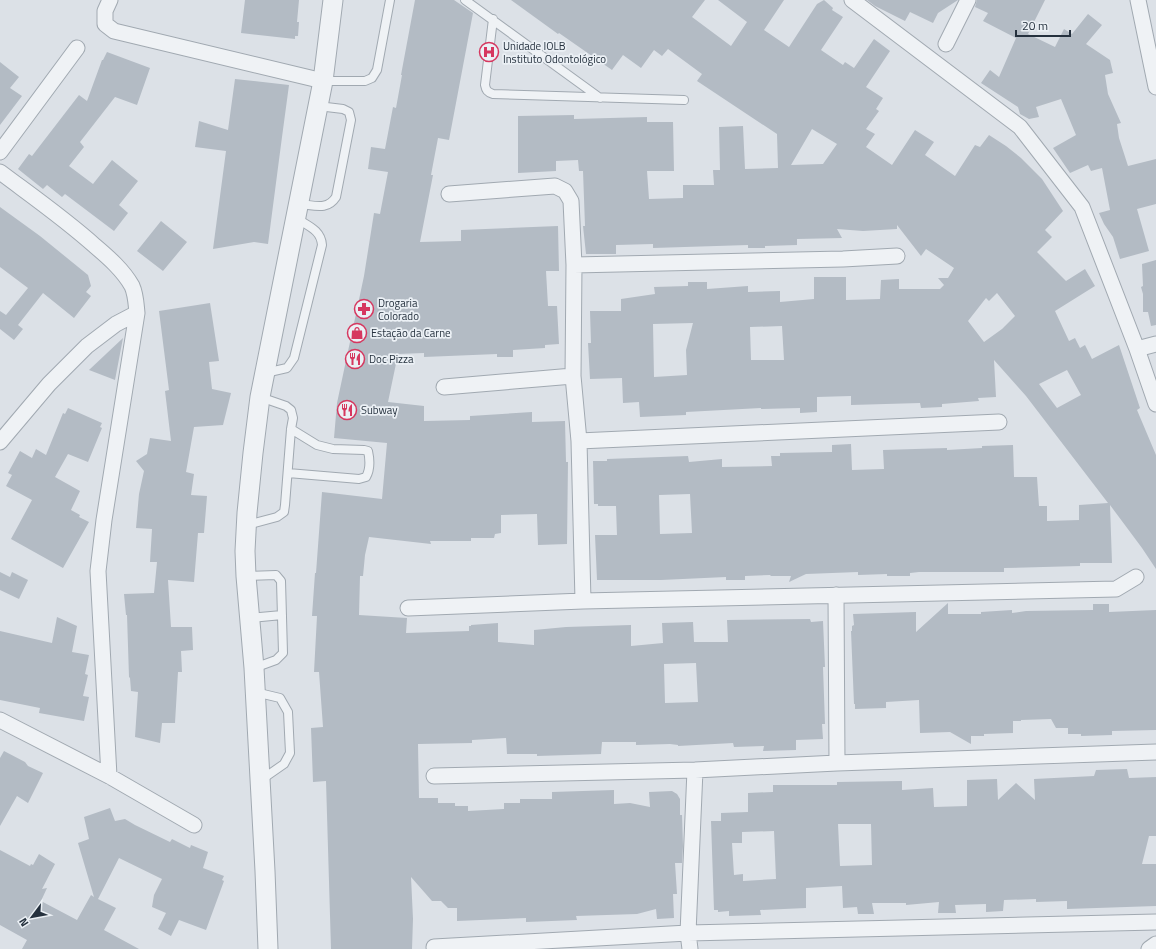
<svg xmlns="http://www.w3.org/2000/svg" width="1156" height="949" viewBox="0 0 1156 949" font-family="'Titillium Web',sans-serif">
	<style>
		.building { fill: #b3bbc4; fill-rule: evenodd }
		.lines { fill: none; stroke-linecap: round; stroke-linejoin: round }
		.service-casing { stroke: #a1a9b1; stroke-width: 10 }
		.minor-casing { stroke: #a1a9b1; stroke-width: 17 }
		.tertiary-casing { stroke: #a1a9b1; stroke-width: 21 }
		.service { stroke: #eff2f5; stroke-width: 8 }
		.minor { stroke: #eff2f5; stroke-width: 15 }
		.tertiary { stroke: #eff2f5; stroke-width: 19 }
		.labels { text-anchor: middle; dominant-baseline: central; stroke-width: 3.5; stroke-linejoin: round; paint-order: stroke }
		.poi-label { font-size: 11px; fill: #25313e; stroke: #ebf0f5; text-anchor: start }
	</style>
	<rect width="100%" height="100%" fill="#dce1e7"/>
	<path class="building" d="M245,0h54l-2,22h2l-1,14h-3v3l-54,-6z
		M415,0h39l19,13 -24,127 -11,-2 -7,37h2l-13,67 41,-1v-11l97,-4 1,45h-13l2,35h9l2,38 -14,1v3l-32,2v7h-16v-3l-73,3v-4l-26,1 -10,48 36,4v15l46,-1v-4l62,-4v10l33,-1 1,41h2l-1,82 -29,1 -1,-31 -36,1v18l-6,1 -1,4h-23v3h-41l1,3 -62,-7 -4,18 -2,21h-3l-1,39 48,3 -1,15 63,-2v-5h2v-1l27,-2v19l36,3v-15l32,-3 65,-2v21l32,-3 -1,-20 31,-1 1,20h34l-1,-22 83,-1 1,3 12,-1 2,46h-2l2,57h-3l1,15 -27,1v10l-33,1 1,-5 -30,1 -1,-4 -55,3v-1l-8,-1 -34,1v-3h-34l-1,12 -64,2v-2h-30l-1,-16 -34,2v3l-54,1 1,54h19v5h17v3h13v5l36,-2v-6h16v-4h32v-7l62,-2v14l16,-1 20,4 -1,-15 23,-1 5,3 3,5v16h2l1,31 -1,17h-7l2,31h-4l1,24 -17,1 -1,-10 -19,5 -61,2 1,4 -51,2v-4l-69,3v-13h-9l-7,-7h-9l-21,-24 2,42 -1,30h-81l-5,-168 -13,1 -2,-54 12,-1 -4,-55h-5l3,-56h-5l3,-43h1l6,-81 60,7 5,-56 -53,-5 3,-35 27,-127 10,-63 6,1 8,-42 -20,-3 3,-22 14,2 8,-42 3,1 6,-33h-1zM696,663l2,39 -33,1 -1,-39z
		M511,0h194l-13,17 39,29 16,-24 -29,-22h66l-20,30 25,17 28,-43 7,-4 9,8 -1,2 11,7 -22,33 22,15 2,-3 9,6 20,-29 16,12 -24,36 17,11 -7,11 3,2 -13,18 9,5 -9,13 26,18 23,-35 19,12 -9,13 30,21 20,-31 5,2 9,-12 17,11 15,12 21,21 21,32 -18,19 7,7 -15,15 29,29 19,-12 10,17 -40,25 14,30 6,-3 5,10 5,-3 7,14 27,-14 21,63 -3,2 19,45v114l-14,-21 -32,-43 2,58h-32v3l-76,2v4h-85l-9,1v3h-23v-2l-29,1v-3l-52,2 -17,8 2,-6h-20l-1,-1 -25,1v4h-19v-3l-65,3h-64l-2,-45h22l-1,-29h-18v-2h-4l-1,-43h14v-2l81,-3 1,6 33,-3v8l50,-1 -1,-10h9v-3l52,-1v-7l19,-1 1,26 32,-1 -1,-19 64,-2v2l35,-2v-2l31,-1 1,32h23l2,29h8v15l32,-1v-15l29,-2 -82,-107 -32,-36 2,37 -18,1 1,3 -37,3v3l-21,1 -1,-5 -69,2v-9l-34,1v15l-17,1v-5l-39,1v-1l-75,4v3l-46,2 -1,-15 -16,1 -1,-25 -32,1 -2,-36h3l-1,-32h31v-12l34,-5 -1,-7 34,-1v-4h19v7l41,-3v6l32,-1v11l34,-3v-22h32v23l34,-1 1,-19 18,-1v10h41l4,-4 -6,-7h10l6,-10 -28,-19 -5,7 -24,-31v4l-34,2 -26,-2 5,9 -45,1v6l-32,1v2h-17v-3l-95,3v-4l-37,1v9h-30l-3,-28h2l-2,-55h-4l-1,-11 -22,1v10l-38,2v-57l56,-1v4l73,-2v5h26l1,49h-27l2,28 34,-1v-13h31l-1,-15h7l-1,-43 24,-1 2,43 33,-1 -1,-34 -80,-53 5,-7 -34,-25 -6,7 -8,-6 -13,18 -18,-13 -11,15 -53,-37 -1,1zM812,129l25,15 -14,20 -32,1zM997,293l18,23 -13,13 -18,13 -16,-21 18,-23 3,3zM693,323l-7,27 1,25 -33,2 -1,-53zM782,326l2,34h-33l-1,-33zM1067,370l14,25 -24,13 -18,-24zM690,494l2,39 -32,1 -1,-39z
		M867,0h91l-20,13 -5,10 -23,-11 -5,9 -30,-15z
		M977,0h68l-17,34 27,13 9,-18 8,5 16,-20 14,11 -16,19 24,16 3,13 -8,2 3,19 13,29 -4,1 2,14 9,28 28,-7v45l-19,5 12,42 -29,8 -7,-22 -9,-13 -5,-11 11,-3 -8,-42 -11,3 -3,-6 -18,8 -17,-25 23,-13 -15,-36 -25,8 3,10 -10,2 -9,-5 -2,-7 -37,-24 9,-13 9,7 17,-39 -33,-17 5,-8 -13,-6z
		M107,52l43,16 -13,37 -22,-8 -35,45 4,5 -15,19 24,18 19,-24 26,21 -19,24 9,8 -14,18 -49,-37 -3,3 -15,-12 -4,4 -25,-20 11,-15 3,2 47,-61 8,6 15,-41h1z
		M0,62l19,15 -9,11 12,8 -22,29z
		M235,79l54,6 -7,52 -14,107 -14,-2 -41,7 13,-98 -31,-4 4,-26 29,9z
		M0,207l40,29 48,39 3,11 -5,6 5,4 -17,22 -31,-25 -25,32 5,4 -9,11 -14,-11v-18l6,4 22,-27 -28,-21z
		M161,221l26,21 -24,29 -26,-20z
		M1156,260v65l-5,1 -3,-14h-5v-18l-2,-7 2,-1 -1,-22z
		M210,303l9,58 -10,1 3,27 19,4 -8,32 -29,2 -8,45 8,2 -3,21 16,1 -3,37h-6l-4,49 -26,-2 3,47h21l1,23 -12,1 1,21h-4l-3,51h-13l-2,20 -25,-6 3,-45 -7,-1 -1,-13 -1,-1 -2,-62h-1l-2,-21 30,-1 3,-31h-7l2,-33 -16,-1 3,-34 5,-23 -8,-10 11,-7 3,-16 21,3 -6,-50 4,-1 -10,-79z
		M123,338l-8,42 -26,-10z
		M68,408l34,15 -2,4 2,1 -14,34 -20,-8 -13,23 25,14 -9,19 9,5 -1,2 10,5 -26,46 -52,-29 21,-39 -26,-14 6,-11 -4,-2 12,-22 12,7 4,-9 10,6 17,-42 2,1z
		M0,572l10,5 2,-5 16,8 -9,19 -19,-9z
		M948,603v11h33v-2l31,-2v3l14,-2 67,-1v-6h16v8l47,-2v120l-44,1v4l-31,1v-2h-13v-6h-12l-5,-9 -30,1v1h-8v12l-29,1v2h-13v8l-21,-12 -30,1 -1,-33 -33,2v6l-31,1v-5h-1l-3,-73h1v-5l2,-1 -1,-11 63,-2v20z
		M57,617l20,9 -5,26 17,3 -4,19 3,1 -5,21 6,1 -5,24 -45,-8 1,-5 -40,-8v-69l52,12z
		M4,751l21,11 3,4 15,7 -15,30 -11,-7 -17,30v-68z
		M1127,769l2,9 27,-1v59h-7l-7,28h14v42l-89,3v-8l-31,1v-3l-32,1 -1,11 -17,1v-8l-31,1 1,8h-18l1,-11 -33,3v-2h-34l2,11h-16l-1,-7 -14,1 -1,-22 -36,2v20l-46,2 1,5 -32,1v-5l-11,1v-2h-4l-3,-89h10v-8l27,-1v-19l25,-1v-7h64v-3l65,-1v9l31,-2 1,19 33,-1v-26l30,-1 1,21 18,-17 19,17 -1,-21 60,-3 2,-6zM838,824h33l1,41 -32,1zM774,831l2,48 -33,2v-7l-9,1 -2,-32h10v-11z
		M110,808l5,13 10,-2 10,6 35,17 2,-3 18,9 1,-3 17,7 -5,16 21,8 -2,4 2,1 -18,49 -27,-10 -8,16 -13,-7 8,-16 -14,-6 2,-12 8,-16 -43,-21 -21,41 18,9 -12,22 35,19h-117l5,-9 -27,-15v-75l30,16 1,-2 2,1 6,-11 16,10 -13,25 5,-1 -6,13 36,19 14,-25 3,2 -16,-54 11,-4 -5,-22z"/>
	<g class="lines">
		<g class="service-casing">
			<path id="service" d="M465,0l135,98
				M493,19l-8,66c1,5 2,7 8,9l191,6
				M323,81h42l7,-3 5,-8 13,-70
				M299,204c15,1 28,7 37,-7l15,-77 -2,-8 -6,-3 -25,-3
				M265,373l22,-5 7,-10 28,-113c-1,-15 -14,-19 -26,-27
				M288,473l71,6 7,-2c4,-7 4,-17 2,-26l-4,-1 -31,-1 -16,-4 -26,-16
				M247,525l30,-8 7,-5 1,-7 6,-76 2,-11 -2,-8 -5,-4 -26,-9
				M246,576l30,-1 5,6 2,72 -7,7 -22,8
				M250,618l32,-3
				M255,692l25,6 8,14 2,41 -6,11 -23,16"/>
		</g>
		<g class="minor-casing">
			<path id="minor" d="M110,0l-5,11v13l9,7 209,50
				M852,0l168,127 62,80 55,142 19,55
				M1138,0l18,87
				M946,44l22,-44
				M0,152l77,-104
				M0,172c32,24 65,47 95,74 13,11 28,24 37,40 4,9 4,18 5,27l-33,207 -6,51 11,205
				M449,194l106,-8 10,5 6,10 3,64 -1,111 6,65 4,160
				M574,265l269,-6 54,-3
				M1137,349l19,-5
				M444,387l129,-11
				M579,441l420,-19
				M0,442l49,-58 38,-38 29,-22 21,-11
				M836,595l1,168
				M408,608l175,-7 533,-12 20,-12
				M0,720l109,56 85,49
				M434,776l261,-6 142,-7 319,-11
				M434,947l254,-14 468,-11
				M690,949l-2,-16 7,-163
				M1149,949l7,-5"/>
		</g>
		<g class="tertiary-casing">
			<path id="tertiary" d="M268,949l-3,-78 -11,-203 -8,-92 -1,-25 2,-38 6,-60 7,-56 63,-316 10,-81"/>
		</g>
		<use href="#service" class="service"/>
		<use href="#minor" class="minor"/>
		<use href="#tertiary" class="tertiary"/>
	</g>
	<defs>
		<g id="hospital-ring" transform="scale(1)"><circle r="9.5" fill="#ebf0f5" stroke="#d6375f" stroke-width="1.5"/><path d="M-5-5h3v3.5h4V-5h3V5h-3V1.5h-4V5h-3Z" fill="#d6375f"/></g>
		<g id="pharmacy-ring" transform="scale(1)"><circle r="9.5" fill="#ebf0f5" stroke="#d6375f" stroke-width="1.5"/><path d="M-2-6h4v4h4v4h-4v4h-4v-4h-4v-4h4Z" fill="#d6375f"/></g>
		<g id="shop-ring" transform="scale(1)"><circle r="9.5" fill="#ebf0f5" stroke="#d6375f" stroke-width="1.5"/><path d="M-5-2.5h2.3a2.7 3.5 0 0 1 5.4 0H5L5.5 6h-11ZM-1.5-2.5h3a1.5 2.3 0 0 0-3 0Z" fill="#d6375f"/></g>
		<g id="restaurant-ring" transform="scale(1)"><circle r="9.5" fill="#ebf0f5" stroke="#d6375f" stroke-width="1.5"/><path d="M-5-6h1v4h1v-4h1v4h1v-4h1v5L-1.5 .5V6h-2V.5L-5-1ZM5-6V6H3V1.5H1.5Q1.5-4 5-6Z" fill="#d6375f"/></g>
	</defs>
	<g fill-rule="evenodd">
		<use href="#hospital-ring" x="489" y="52"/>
		<use href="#pharmacy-ring" x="364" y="309"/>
		<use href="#shop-ring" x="357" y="333"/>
		<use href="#restaurant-ring" x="355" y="359"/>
		<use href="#restaurant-ring" x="347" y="410"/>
	</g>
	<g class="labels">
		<g class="poi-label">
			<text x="503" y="46">Unidade IOLB<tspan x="503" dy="13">Instituto Odontológico</tspan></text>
			<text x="378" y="303">Drogaria<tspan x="378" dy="13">Colorado</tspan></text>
			<text x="371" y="333">Estação da Carne</text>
			<text x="369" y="359">Doc Pizza</text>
			<text x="361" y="410">Subway</text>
		</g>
	</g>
	<g transform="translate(32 917) rotate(238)" stroke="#ebf0f5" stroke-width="3" paint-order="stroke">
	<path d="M0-3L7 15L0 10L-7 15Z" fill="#25313e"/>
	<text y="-6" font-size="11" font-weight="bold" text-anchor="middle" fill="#25313e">N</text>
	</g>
	<path d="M1016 30v6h54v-6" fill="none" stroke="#25313e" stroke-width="2"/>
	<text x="1022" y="30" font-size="12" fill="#25313e" stroke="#ebf0f5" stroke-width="3" paint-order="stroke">20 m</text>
</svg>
